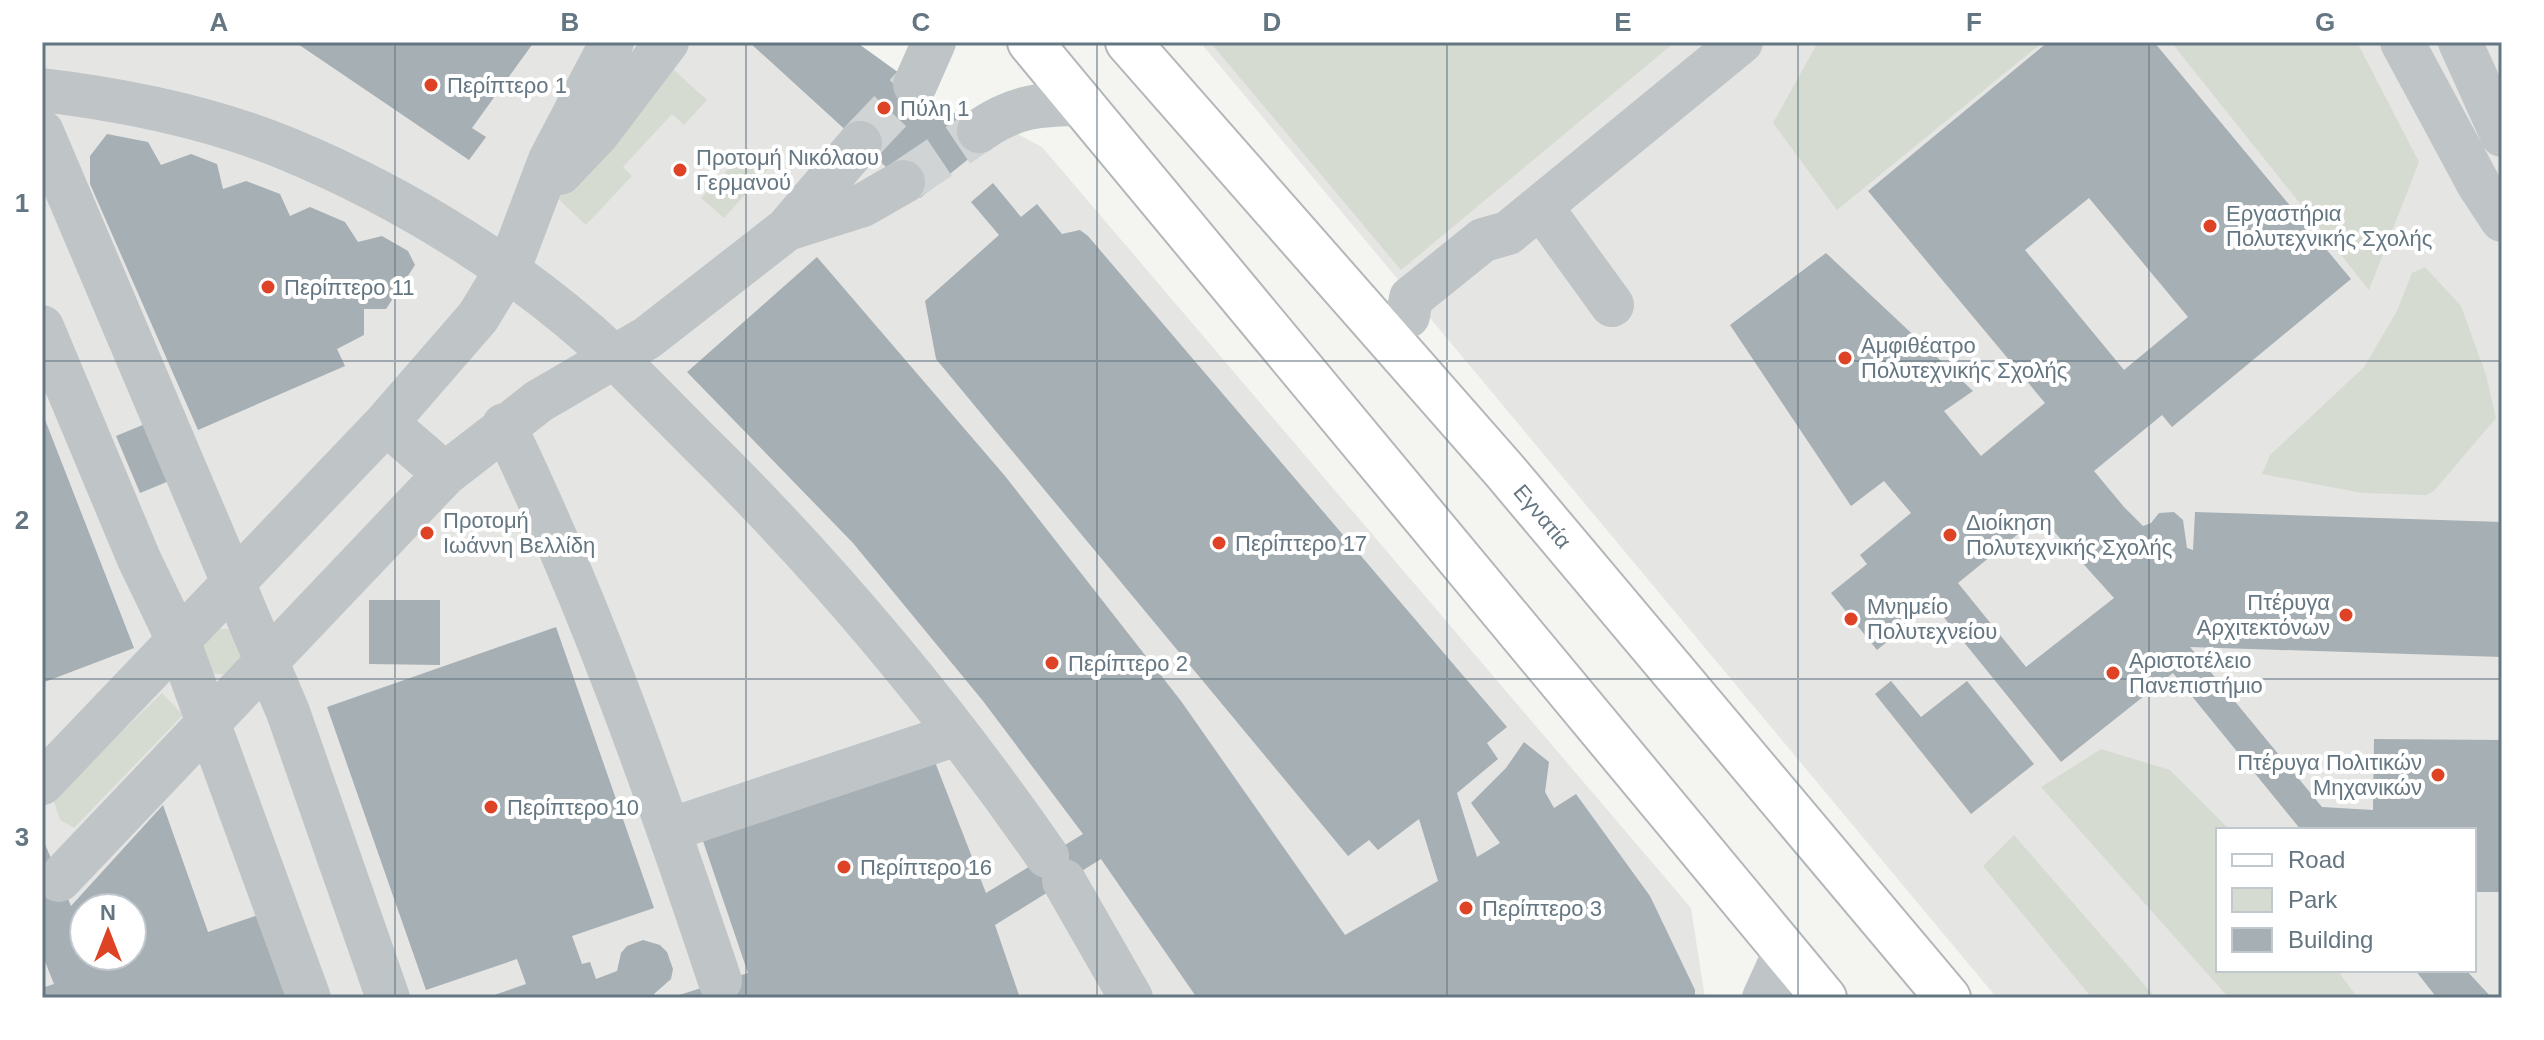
<svg xmlns="http://www.w3.org/2000/svg" width="2544" height="1040" viewBox="0 0 2544 1040" font-family="Arial,sans-serif">
	<style>
		.built { fill: #e5e5e4; fill-rule: evenodd }
		.green { fill: #d6dbd1 }
		.building { fill: #a6afb3; fill-rule: evenodd }
		.lines { fill: none; stroke-linecap: round; stroke-linejoin: round }
		.minor-tunnel { stroke: #d0d4d4; stroke-width: 44; stroke-dasharray: 44 22; stroke-linecap: butt }
		.major-casing { stroke: #b2b7ba; stroke-width: 48 }
		.minor { stroke: #bfc4c6; stroke-width: 44 }
		.major { stroke: #fff; stroke-width: 44 }
		.grid { fill: none; stroke: #647681; stroke-width: 2; stroke-opacity: 0.55 }
		.poi-dot { fill: #de4326; stroke: #fff; stroke-width: 3 }
		.labels { text-anchor: middle; dominant-baseline: central; stroke-width: 8; stroke-linejoin: round; paint-order: stroke }
		.poi-label { font-size: 22px; fill: #647681; stroke: #fff; text-anchor: start }
		.street-label { font-size: 22px; fill: #647681; stroke: #fff }
		.neatline { fill: none; stroke: #647681; stroke-width: 3 }
		.grid-label { font-size: 26px; text-anchor: middle; font-weight: bold; fill: #647681 }
	</style>
	<rect width="100%" height="100%" fill="#f4f4f0"/>
	<path class="built" d="M42,42h814l136,98 15,-12 35,19 649,761 14,90h-1663zM84,908h48v48h-48z
		M1200,42h1302v956h-505zM2218,830h256v140h-256z"/>
	<path class="green" d="M1210,42h465l-274,228z
		M1818,42h225l-206,168 -64,-87z
		M2171,42h186l62,120 -50,128z
		M673,69l34,31 -23,25 -12,-11 -49,53 9,9 -46,49 -31,-29z
		M748,148l22,19 -46,51 -23,-20z
		M2425,267l36,39 25,69 10,43 -62,73 -8,4 -64,-2 -100,-19 8,-19 94,-88 33,-56 15,-38z
		M215,629h15l17,23 -20,23 -16,-2 -11,-29z
		M162,693l21,22 -109,113 -14,-8 -7,-22z
		M2101,749l69,21 60,60h-12v140h119l21,28h-129l-188,-211z
		M2014,835l142,163h-64l-109,-132z"/>
	<path class="building" d="M295,42h239l-62,86 14,9 -17,23z
		M749,42h107l136,98 -72,58z
		M2048,42h106l197,237 -179,148 -10,-12 -68,56 30,36 19,19 8,-3 8,-10 15,-1 9,8 4,28 6,2 2,-38 307,10v135l-312,-10 132,160 51,3 1,-71 128,1v152h-28v-62h-173l-128,-157 -112,89 -128,-158 -56,46 -46,-57 36,-29 -7,-9 51,-42 -27,-32 -33,25 -121,-181 96,-72 147,138 -29,20 37,45 64,-53 -177,-212zM2089,198l99,119 -64,53 -99,-120zM2040,516l74,82 -88,69 -68,-84z
		M107,134l41,8 13,23 30,-11 26,10 6,25 23,-8 34,13 10,22 20,-9 35,15 13,20 24,-6 26,15 7,14 -29,44h-22v26l-27,14 8,17 -147,64 -108,-246v-28z
		M993,183l28,34 16,-13 25,30 18,-4 8,6 419,491 -20,16 11,16 -41,34 20,64 23,-14 -29,-40 35,-35 18,-26 25,20 -4,30 9,16 22,-14 74,102 45,94v8h-498l-96,-139 -106,66 25,73h-350l78,-25 -45,-132 232,-79 51,131 97,-59 -100,-133 -130,-158 -166,-171 130,-115 188,219 176,225 164,234 93,-54 -19,-62 -41,31 -9,-10 -21,16 -412,-497 -11,-58 74,-66 -28,-33z
		M42,412l92,236 -92,35z
		M145,424l24,57 -29,12 -24,-57z
		M369,600h71v65l-71,-1z
		M556,627l98,281 -82,28 10,28 8,-2 6,17 21,-8 4,-18 6,-7 16,-6 17,5 7,7 6,17 -2,10 -17,15 2,4h-170l40,-14 -9,-25 -91,31 -99,-283z
		M1891,681l30,36 46,-36 67,83 -63,50 -96,-120z
		M163,805l45,127 59,-20 29,86h-254v-10l12,-4 -12,-30v-117l29,69zM84,908h48v48h-48z
		M2415,970h51l26,28h-55z"/>
	<g class="lines">
		<path class="minor-tunnel" d="M860,143l55,-58
			M903,182l76,-51"/>
		<g class="major-casing">
			<g id="major">
				<path d="M1030,42l794,956"/>
				<path id="s1" d="M1128,42l376,428 444,528"/>
			</g>
		</g>
		<path class="minor" d="M2402,42l77,143 23,35
			M2460,42l42,93
			M915,85l19,-43
			M42,90c84,10 169,27 248,60 115,48 233,121 324,207 30,29 59,59 88,88 128,126 243,264 345,411
			M979,131c35,-25 61,-27 103,-27
			M42,132l246,580 100,286
			M560,173l38,-40 69,-91
			M1541,207l71,98
			M787,229l76,-24 40,-23
			M1408,316l3,-18 72,-58 25,-7 233,-191
			M42,327l97,232 39,81 131,358
			M386,423l59,51
			M504,425c87,180 153,367 216,556
			M42,783l344,-360 92,-106 33,-54 39,-103 62,-118
			M669,830l288,-96
			M59,880l386,-406 94,-73 108,-63 140,-109 73,-86
			M1064,881l67,117
			M1764,998l21,-46"/>
		<use href="#major" class="major"/>
	</g>
	<path class="grid" d="M395,42v956M746,42v956M1097,42v956M1447,42v956M1798,42v956M2149,42v956M42,361h2460M42,679h2460"/>
	<g class="poi-dot">
		<circle cx="431" cy="85" r="8"/>
		<circle cx="884" cy="108" r="8"/>
		<circle cx="680" cy="170" r="8"/>
		<circle cx="2210" cy="226" r="8"/>
		<circle cx="268" cy="287" r="8"/>
		<circle cx="1845" cy="358" r="8"/>
		<circle cx="427" cy="533" r="8"/>
		<circle cx="1950" cy="535" r="8"/>
		<circle cx="1219" cy="543" r="8"/>
		<circle cx="2346" cy="615" r="8"/>
		<circle cx="1851" cy="619" r="8"/>
		<circle cx="1052" cy="663" r="8"/>
		<circle cx="2113" cy="673" r="8"/>
		<circle cx="2438" cy="775" r="8"/>
		<circle cx="491" cy="807" r="8"/>
		<circle cx="844" cy="867" r="8"/>
		<circle cx="1466" cy="908" r="8"/>
	</g>
	<g class="labels">
		<g class="poi-label">
			<text x="447" y="85">Περίπτερο 1</text>
			<text x="900" y="108">Πύλη 1</text>
			<text x="696" y="157">Προτομή Νικόλαου<tspan x="696" dy="25">Γερμανού</tspan></text>
			<text x="2226" y="213">Εργαστήρια<tspan x="2226" dy="25">Πολυτεχνικής Σχολής</tspan></text>
			<text x="284" y="287">Περίπτερο 11</text>
			<text x="1861" y="345">Αμφιθέατρο<tspan x="1861" dy="25">Πολυτεχνικής Σχολής</tspan></text>
			<text x="443" y="520">Προτομή<tspan x="443" dy="25">Ιωάννη Βελλίδη</tspan></text>
			<text x="1966" y="522">Διοίκηση<tspan x="1966" dy="25">Πολυτεχνικής Σχολής</tspan></text>
			<text x="1235" y="543">Περίπτερο 17</text>
			<text x="2330" y="602" text-anchor="end">Πτέρυγα<tspan x="2330" dy="25">Αρχιτεκτόνων</tspan></text>
			<text x="1867" y="606">Μνημείο<tspan x="1867" dy="25">Πολυτεχνείου</tspan></text>
			<text x="2129" y="660">Αριστοτέλειο<tspan x="2129" dy="25">Πανεπιστήμιο</tspan></text>
			<text x="1068" y="663">Περίπτερο 2</text>
			<text x="2422" y="762" text-anchor="end">Πτέρυγα Πολιτικών<tspan x="2422" dy="25">Μηχανικών</tspan></text>
			<text x="507" y="807">Περίπτερο 10</text>
			<text x="860" y="867">Περίπτερο 16</text>
			<text x="1482" y="908">Περίπτερο 3</text>
		</g>
		<g class="street-label">
			<text stroke="none"><textPath href="#s1" startOffset="630">Εγνατία</textPath></text>
		</g>
	</g>
	<rect width="2544" height="1040" fill="none" stroke="#ffffff" stroke-width="88"/>
	<rect x="2216" y="828" width="260" height="144" fill="#ffffff" stroke="#c1c8cd" stroke-width="2"/>
	<rect x="2232" y="854" width="40" height="12" fill="#ffffff" stroke="#c1c8cd" stroke-width="2"/>
	<text x="2288" y="868" font-size="24" fill="#647681">Road</text>
	<rect x="2232" y="888" width="40" height="24" fill="#d6dbd1" stroke="#c1c8cd" stroke-width="2"/>
	<text x="2288" y="908" font-size="24" fill="#647681">Park</text>
	<rect x="2232" y="928" width="40" height="24" fill="#a6afb3" stroke="#c1c8cd" stroke-width="2"/>
	<text x="2288" y="948" font-size="24" fill="#647681">Building</text>
	<g transform="translate(108 932)"><circle r="38" fill="#ffffff" stroke="#c1c8cd" stroke-width="2"/>
	<path d="M0-6L14 30L0 20L-14 30Z" fill="#de4326"/>
	<text y="-12" font-size="22" font-weight="bold" text-anchor="middle" fill="#647681">N</text>
	</g>
	<rect x="44" y="44" width="2456" height="952" class="neatline"/>
	<g class="grid-label">
		<text x="219" y="31">A</text>
		<text x="570" y="31">B</text>
		<text x="921" y="31">C</text>
		<text x="1272" y="31">D</text>
		<text x="1623" y="31">E</text>
		<text x="1974" y="31">F</text>
		<text x="2325" y="31">G</text>
		<text x="22" y="212">1</text>
		<text x="22" y="529">2</text>
		<text x="22" y="846">3</text>
	</g>
</svg>
